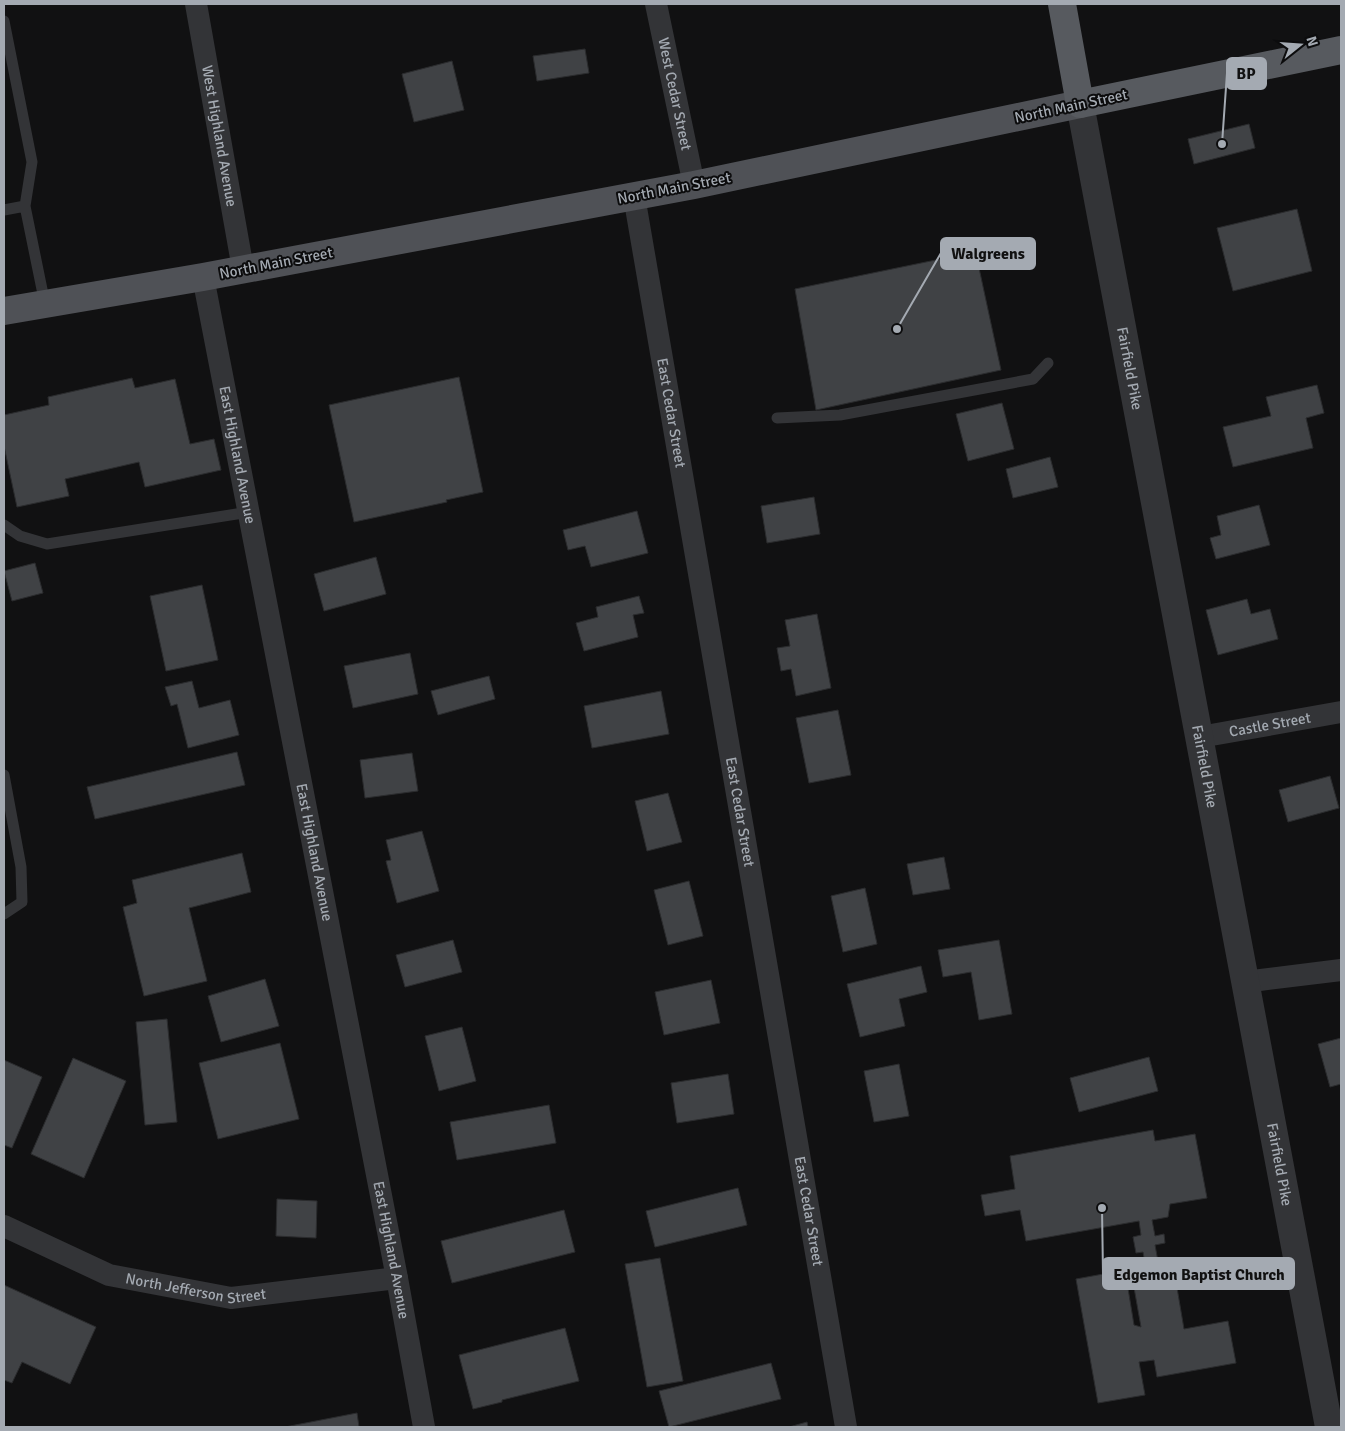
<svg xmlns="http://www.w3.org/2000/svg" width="1345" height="1431" viewBox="0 0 1345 1431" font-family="Signika,sans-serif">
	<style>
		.building { fill: #404245; stroke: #2b2c2e }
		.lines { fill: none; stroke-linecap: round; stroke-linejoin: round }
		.service { stroke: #333437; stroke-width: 11 }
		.minor { stroke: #333437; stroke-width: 22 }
		.tertiary { stroke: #333437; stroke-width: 28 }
		.primary { stroke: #4f5156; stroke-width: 28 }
		.trunk { stroke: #575a5f; stroke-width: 28 }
		.labels { text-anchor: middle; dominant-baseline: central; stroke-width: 4; stroke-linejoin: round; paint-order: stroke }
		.street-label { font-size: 15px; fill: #a4aab2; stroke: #0c0c0d }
		.leader { fill: none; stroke: #a4aab2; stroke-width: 2 }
		.callout-dot { fill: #a4aab2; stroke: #0c0c0d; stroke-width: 2 }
		.callout { fill: #a4aab2; stroke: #a4aab2; stroke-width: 2 }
		.callout-label { font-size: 16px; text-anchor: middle; font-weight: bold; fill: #111 }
	</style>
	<rect width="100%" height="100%" fill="#111112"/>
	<path class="building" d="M585,49l4,24 -52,8 -4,-25z
		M452,61l12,49 -50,12 -12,-48z
		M1249,124l6,24 -61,16 -6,-25z
		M1297,209l15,62 -79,20 -16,-63z
		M960,255l19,13 22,102 -185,40 -21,-121z
		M459,377l24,115 -37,8 1,2 -93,20 -25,-117z
		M132,378l3,10 40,-9 15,65 24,-5 7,31 -76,17 -6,-25 -74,17 4,17 -52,11 -13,-61v-31l45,-10 -1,-8z
		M1317,385l7,28 -18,5 7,30 -80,19 -10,-40 48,-11 -5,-19z
		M1002,403l12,46 -46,12 -12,-47z
		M1050,457l8,30 -45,11 -7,-29z
		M814,497l6,37 -53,9 -6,-37z
		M1259,505l11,40 -54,14 -6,-21 11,-3 -4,-19z
		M637,511l11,42 -57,14 -6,-21 -17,4 -5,-20z
		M376,557l10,37 -62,17 -10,-37z
		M35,563l8,30 -31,8 -8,-30z
		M202,585l16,75 -52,11 -16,-75z
		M639,596l5,17 -11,2 5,22 -54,14 -8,-28 22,-6 -2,-10z
		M1247,599l4,15 19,-5 8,30 -60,16 -12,-45z
		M817,614l14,74 -35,8 -5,-27 -10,2 -4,-23 13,-2 -5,-26z
		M410,653l8,41 -65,14 -9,-42z
		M489,676l6,23 -57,16 -7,-24z
		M192,681l7,27 31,-8 9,35 -51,13 -11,-44 -6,2 -6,-19z
		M661,691l8,43 -77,14 -8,-42z
		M838,710l13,65 -42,8 -13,-65z
		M237,752l8,33 -150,34 -8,-32z
		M412,753l6,38 -53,7 -5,-38z
		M1330,776l9,32 -51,14 -9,-32z
		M668,793l14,49 -35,9 -12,-50z
		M422,831l17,60 -42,12 -11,-42 5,-1 -5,-20z
		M242,853l9,39 -62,16 18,73 -63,15 -21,-89 14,-4 -5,-23z
		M944,857l6,32 -37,6 -6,-31z
		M689,881l14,55 -35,9 -14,-55z
		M865,888l12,56 -34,8 -12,-56z
		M453,940l9,32 -57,15 -9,-32z
		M999,940l13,74 -33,6 -8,-48 -28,5 -5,-27z
		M921,966l6,26 -28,7 6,27 -45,11 -13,-53z
		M265,979l14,47 -58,16 -13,-46z
		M711,980l9,43 -56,12 -9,-43z
		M167,1019l10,103 -32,3 -9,-103z
		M462,1027l14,54 -37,10 -14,-55z
		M1341,1038v46l-11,3 -12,-43z
		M280,1043l19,76 -81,20 -19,-76z
		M1149,1057l9,34 -79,21 -9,-34z
		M73,1058l53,23 -42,97 -53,-24z
		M4,1060l38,17 -30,71 -8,-3z
		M899,1064l10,52 -35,6 -10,-51z
		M728,1074l6,40 -57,9 -6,-40z
		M549,1105l7,38 -99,17 -7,-38z
		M1153,1130l2,11 40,-7 12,64 -37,6 -2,13 -16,3 3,16 9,-2 1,9 -10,2 4,22 14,-3 11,65 44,-8 8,42 -79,14 -3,-17 -15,2 6,33 -47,8 -22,-124 49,-9 9,55 7,2 -11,-62 15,-2 -2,-11 -7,1 -3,-16 8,-2 -2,-14 -113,20 -6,-31 -35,6 -4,-21 34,-6 -5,-33z
		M738,1188l9,37 -92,22 -9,-36z
		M277,1199l40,2 -1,37 -40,-2z
		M564,1210l11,42 -123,31 -11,-42z
		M660,1258l23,123 -36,6 -22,-123z
		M4,1285l92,42 -26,57 -48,-22 -10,21 -8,-3z
		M565,1328l14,53 -77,19v2l-29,7 -14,-54z
		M771,1363l10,36 -112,28 -10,-36z
		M357,1413l2,14h-74z
		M807,1422l1,5h-19z"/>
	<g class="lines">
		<path class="service" d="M4,21l28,141 -7,44
			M4,210l21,-4 20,98
			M777,418l63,-3 193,-36 15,-16
			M4,525l16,11 27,8 202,-32
			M4,775l17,92 1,35 -18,12"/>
		<g class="minor">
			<path id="s1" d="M196,4l47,265"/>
			<path id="s2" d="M656,4l38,181"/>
			<path id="s3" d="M634,196l212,1231"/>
			<path id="s4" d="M203,277l194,1001 27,149"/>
			<path id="s5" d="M1200,737l141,-25"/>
			<path d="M1244,982l97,-12"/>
			<path id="s6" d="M4,1226l105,49 122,23 166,-20"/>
		</g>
		<path class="tertiary" id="s7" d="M1080,104l249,1323"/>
		<path class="primary" d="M4,311l199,-34 491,-92 386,-81"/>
		<path class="trunk" d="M1062,4l18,100 261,-54"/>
	</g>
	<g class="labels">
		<g class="street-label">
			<text stroke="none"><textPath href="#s2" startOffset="92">West Cedar Street</textPath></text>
			<text transform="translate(1071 106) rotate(-12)">North Main Street</text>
			<text stroke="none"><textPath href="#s1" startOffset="134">West Highland Avenue</textPath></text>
			<text transform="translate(674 188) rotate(-11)">North Main Street</text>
			<text transform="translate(276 263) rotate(-11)">North Main Street</text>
			<text stroke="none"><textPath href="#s7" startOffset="269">Fairfield Pike</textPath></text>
			<text stroke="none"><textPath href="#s3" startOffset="220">East Cedar Street</textPath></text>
			<text stroke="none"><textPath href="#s4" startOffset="181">East Highland Avenue</textPath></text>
			<text stroke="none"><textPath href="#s5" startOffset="71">Castle Street</textPath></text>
			<text stroke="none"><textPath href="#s7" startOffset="674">Fairfield Pike</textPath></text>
			<text stroke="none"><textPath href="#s3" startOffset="625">East Cedar Street</textPath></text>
			<text stroke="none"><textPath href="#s4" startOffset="586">East Highland Avenue</textPath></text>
			<text stroke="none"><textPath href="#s7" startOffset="1079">Fairfield Pike</textPath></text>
			<text stroke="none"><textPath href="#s3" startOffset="1030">East Cedar Street</textPath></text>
			<text stroke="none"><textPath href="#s4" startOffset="991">East Highland Avenue</textPath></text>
			<text stroke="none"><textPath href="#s6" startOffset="204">North Jefferson Street</textPath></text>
		</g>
	</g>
	<path class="leader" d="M1222 144L1227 73M897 329L941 253M1102 1208L1103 1274"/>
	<g class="callout-dot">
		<circle cx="1222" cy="144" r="5"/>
		<circle cx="897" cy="329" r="5"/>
		<circle cx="1102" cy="1208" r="5"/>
	</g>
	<g class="callout">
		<rect x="1227" y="58" width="39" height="31" rx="5"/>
		<rect x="941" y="238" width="94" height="31" rx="5"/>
		<rect x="1103" y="1258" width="191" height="31" rx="5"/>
	</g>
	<g class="callout-label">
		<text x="1246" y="79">BP</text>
		<text x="988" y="259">Walgreens</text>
		<text x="1199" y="1280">Edgemon Baptist Church</text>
	</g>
	<rect width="1345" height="1431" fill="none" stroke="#a4aab2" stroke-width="10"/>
	<g transform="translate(1300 45) rotate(73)" stroke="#0c0c0d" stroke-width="4" paint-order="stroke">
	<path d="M0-4L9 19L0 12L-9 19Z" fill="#a4aab2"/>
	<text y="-8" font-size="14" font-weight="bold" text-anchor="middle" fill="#a4aab2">N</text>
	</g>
</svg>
